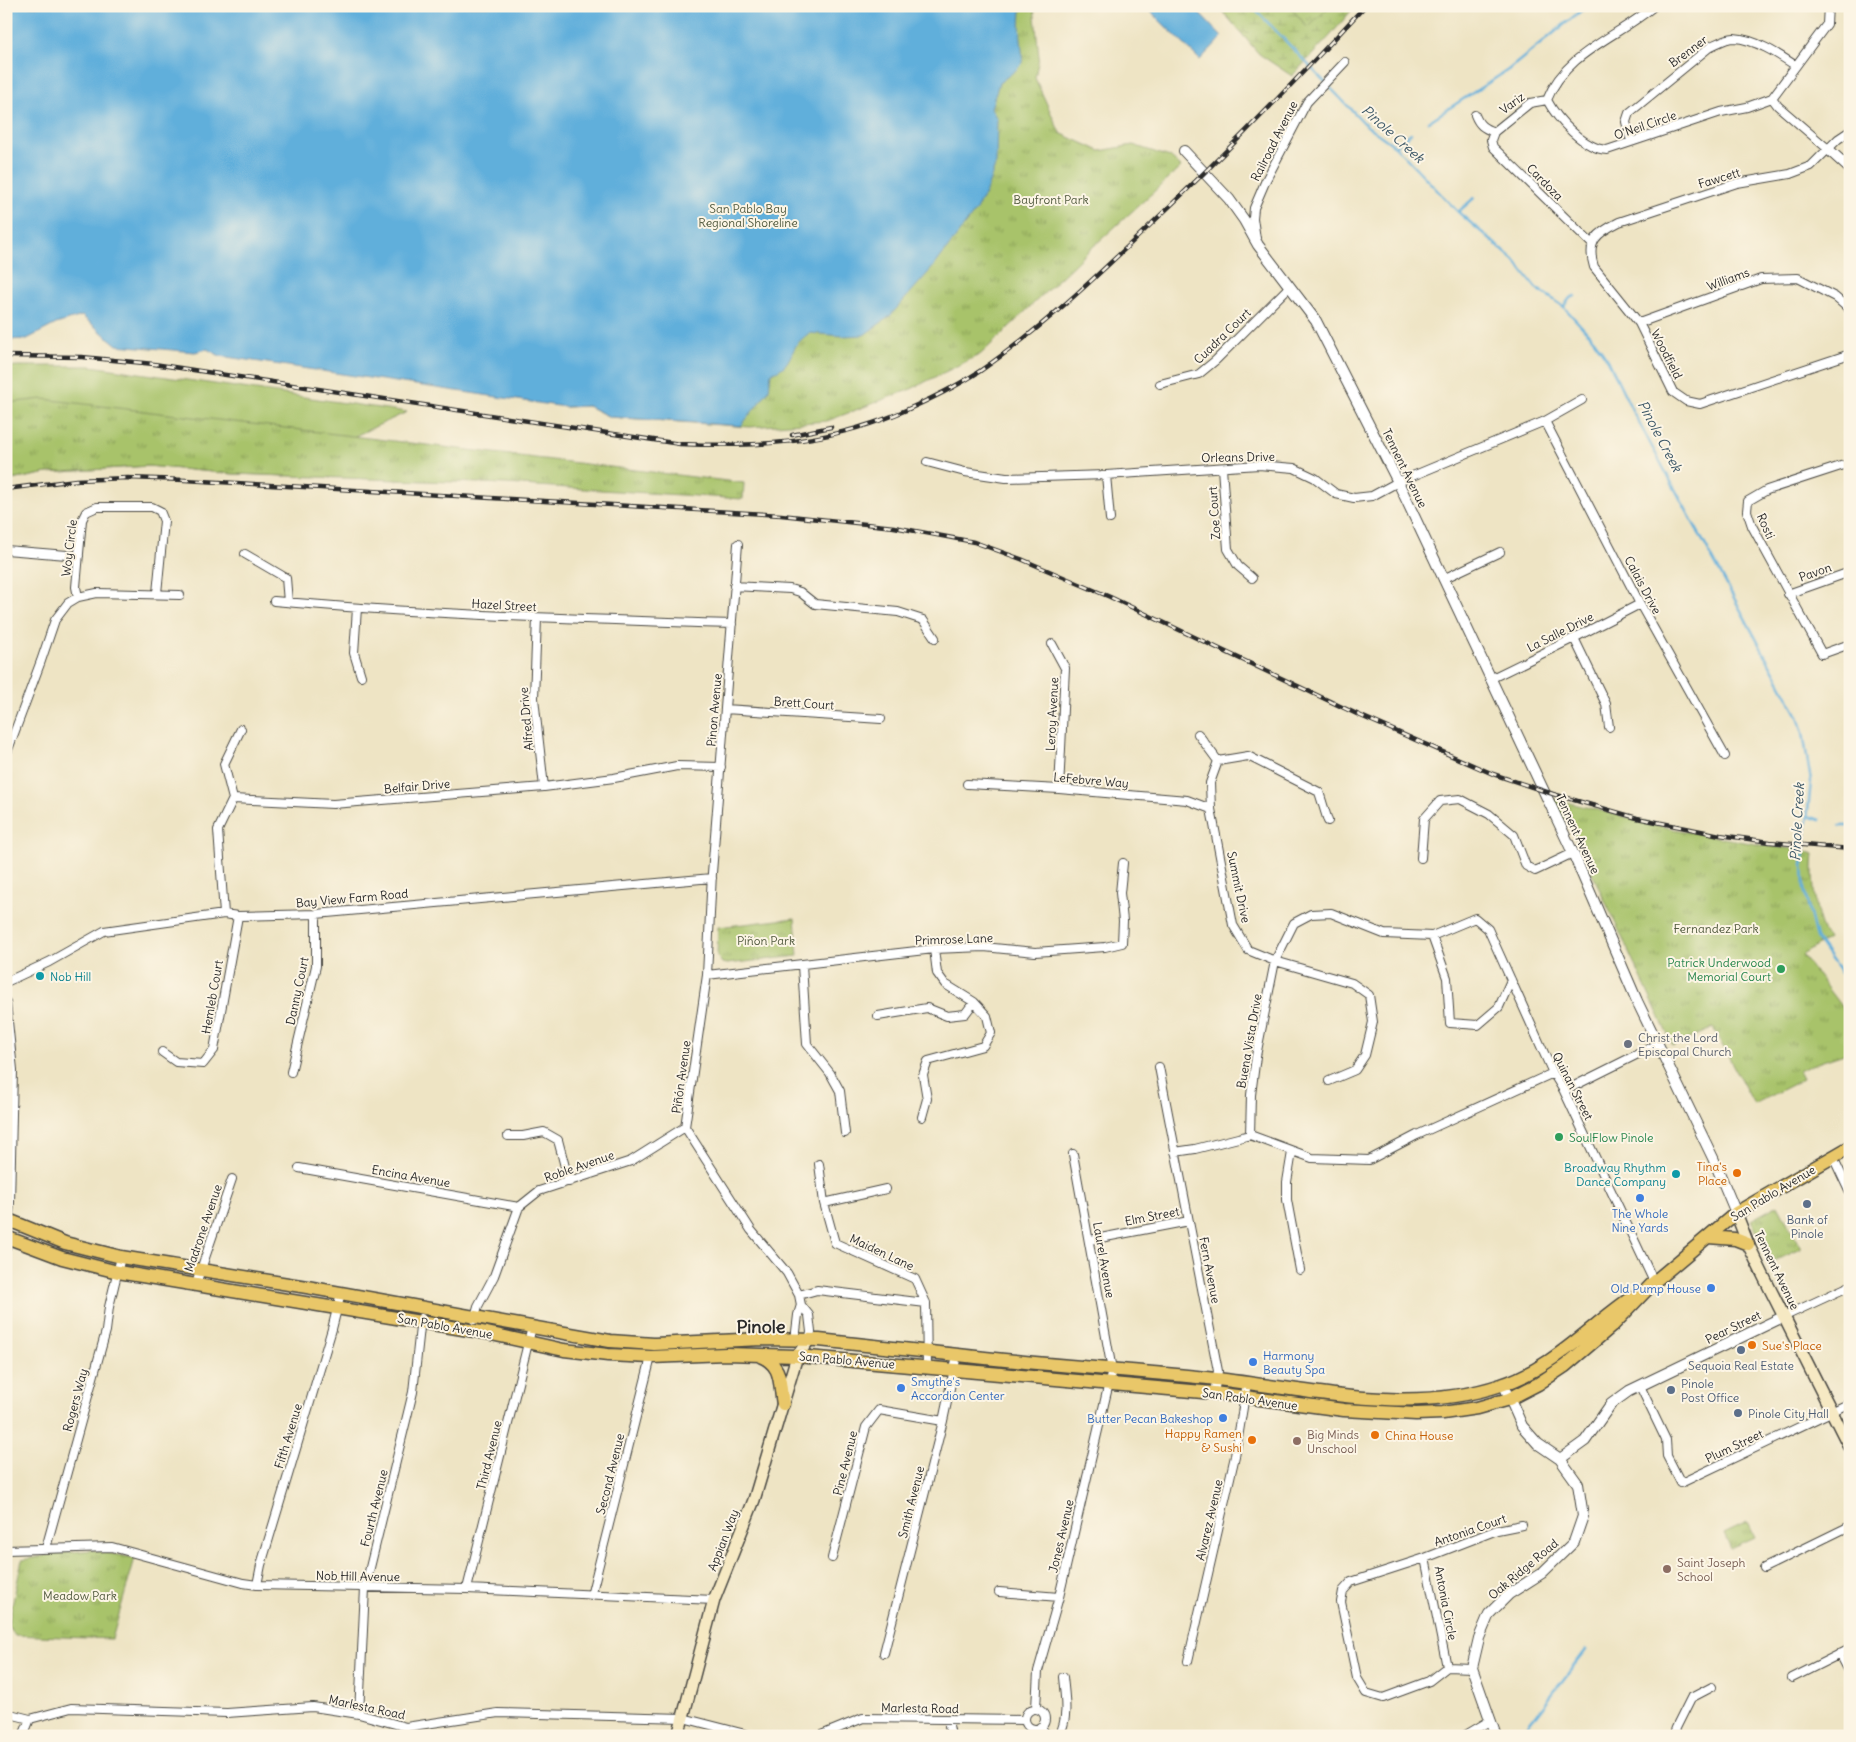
<svg xmlns="http://www.w3.org/2000/svg" width="1856" height="1742" viewBox="0 0 1856 1742" font-family="Delius,sans-serif">
	<style>
		.grass { fill: #a8c36a; stroke: #6a774a }
		.wetland { fill: url(#wetland-marsh); stroke: #6a774a }
		.park { fill: url(#park-tufts); stroke: #6a774a }
		.water { fill: #61afdb; stroke: #466d83 }
		.lines { fill: none; stroke-linecap: round; stroke-linejoin: round }
		.stream { stroke: #61afdb; stroke-width: 2.5 }
		.minor-casing { stroke: #484742; stroke-width: 10 }
		.tertiary-casing { stroke: #484742; stroke-width: 12 }
		.secondary-casing { stroke: #484742; stroke-width: 14 }
		.primary-casing { stroke: #484742; stroke-width: 15 }
		.minor { stroke: #fff; stroke-width: 8 }
		.tertiary { stroke: #fff; stroke-width: 10 }
		.secondary { stroke: #f6e9c3; stroke-width: 11 }
		.primary { stroke: #e9c769; stroke-width: 12 }
		.rail-casing { stroke: #2b2b2b; stroke-width: 4.5 }
		.rail { stroke: #fcf5e5; stroke-width: 2.5; stroke-dasharray: 8; stroke-linecap: butt }
		.leisure-dot { fill: #2e9e5b; stroke: #fcf5e5; stroke-width: 2 }
		.culture-dot { fill: #0f9aa8; stroke: #fcf5e5; stroke-width: 2 }
		.worship-dot { fill: #6b7280; stroke: #fcf5e5; stroke-width: 2 }
		.food-dot { fill: #e8710a; stroke: #fcf5e5; stroke-width: 2 }
		.shop-dot { fill: #3f7fe0; stroke: #fcf5e5; stroke-width: 2 }
		.service-dot { fill: #5c6f8a; stroke: #fcf5e5; stroke-width: 2 }
		.education-dot { fill: #8d6e63; stroke: #fcf5e5; stroke-width: 2 }
		.labels { text-anchor: middle; dominant-baseline: central; stroke-width: 4; stroke-linejoin: round; paint-order: stroke }
		.street-label { font-size: 12px; fill: #2b2b2b; stroke: #fcf5e5 }
		.park-label { font-size: 12px; fill: #50593e; stroke: #fcf5e5 }
		.leisure-label { font-size: 12px; fill: #27864d; stroke: #fcf5e5; text-anchor: end }
		.culture-label { font-size: 12px; fill: #0d838f; stroke: #fcf5e5; text-anchor: start }
		.worship-label { font-size: 12px; fill: #5b616d; stroke: #fcf5e5; text-anchor: start }
		.food-label { font-size: 12px; fill: #c56008; stroke: #fcf5e5; text-anchor: end }
		.shop-label { font-size: 12px; fill: #366cbe; stroke: #fcf5e5; text-anchor: end }
		.service-label { font-size: 12px; fill: #4e5e75; stroke: #fcf5e5 }
		.education-label { font-size: 12px; fill: #785e54; stroke: #fcf5e5; text-anchor: start }
		.water-label { font-size: 14px; font-style: italic; fill: #3e5969; stroke: #fcf5e5 }
		.district-label { font-size: 18px; font-weight: bold; fill: #2b2b2b; stroke: #fcf5e5 }
	</style>
	<defs>
		<pattern id="wetland-marsh" width="20" height="14" patternUnits="userSpaceOnUse" patternTransform="scale(1.25)"><rect width="20" height="14" fill="#a8c36a"/><path d="M1 5h8M5 5V1M11 12h8M15 12V8" fill="none" stroke="#899f57"/></pattern>
		<pattern id="park-tufts" width="24" height="20" patternUnits="userSpaceOnUse" patternTransform="scale(1.25)"><rect width="24" height="20" fill="#a8c36a"/><path d="M3 7l-1-3M5 7V3M7 7l1-3M15 17l-1-3M17 17v-4M19 17l1-3" fill="none" stroke="#899f57"/></pattern>
	</defs>
	<rect width="100%" height="100%" fill="#fcf5e5"/>
	<filter id="ink" filterUnits="userSpaceOnUse"><feTurbulence type="fractalNoise" baseFrequency=".02" numOctaves="2"/><feDisplacementMap in="SourceGraphic" scale="10" xChannelSelector="R" yChannelSelector="G"/><feConvolveMatrix kernelMatrix="1 2 1 2 8 2 1 2 1" color-interpolation-filters="sRGB"/></filter>
	<filter id="wash" filterUnits="userSpaceOnUse"><feTurbulence type="fractalNoise" baseFrequency=".0096" numOctaves="4" result="noise"/><feDisplacementMap in="SourceGraphic" scale="20" xChannelSelector="R" yChannelSelector="G"/><feGaussianBlur stdDeviation="1.12" result="paint"/><feColorMatrix in="noise" values="0 0 0 0 0 0 0 0 0 0 0 0 0 0 0 0 0 1.4 0 .05"/><feComposite in="paint" operator="in"/></filter>
	<g filter="url(#wash)">
		<rect width="100%" height="100%" fill="#eee4c4"/>
		<path class="grass" d="M17,366h74l316,46 -91,42 -30,22 -52,-2 -86,-8 -101,7 -41,8v-114z"/>
		<path class="wetland" d="M1218,6h137l-25,30 -38,40 -33,-22z"/>
		<path class="park" d="M604,6h430l5,51 -4,21 25,55 40,18 33,-6 37,12 11,10 -97,88 -103,99 -70,35 -84,32 -77,6 -140,-10 -22,-11 -23,1z
			M1290,6h40l-22,22z
			M43,399l701,84 -1,16 -237,-15 -272,-10 -86,-8 -101,7 -41,8v-78z
			M1554,799l119,30 94,17 36,4 11,4c-3,21 1,69 14,85l-26,16 48,63v34l-39,13 -12,6 4,8 -49,25 -41,-76 -40,18 -105,-224 -7,-5z
			M795,918l3,38 -71,8 -5,-1 -5,-7 1,-29z
			M1778,1205l23,44 -29,13 -21,-42z
			M1747,1522l8,16 -24,11 -7,-16z
			M92,1550l43,8 -23,81 -97,-4 -7,-10 14,-65 37,-7z"/>
		<path class="water" d="M6,6h1016c-4,19 0,38 1,57l-7,7 -17,13 -8,25 6,11 -1,44 -9,26 -11,21 -41,55 -46,52 -25,18 -21,1 -34,-3c-4,4 -9,7 -12,11 -9,15 -8,23 -26,29l-2,17 -28,36 -131,-9 -22,-11 -23,1 -345,-51 -13,-7 -12,3 -78,-7 -35,-29 -26,8 -29,15 -21,1z
			M1145,6h47l30,31 -22,23z"/>
		<g class="lines">
			<path class="stream" d="M1252,6l115,120 28,20 63,66 56,48 22,28 27,18 31,34 14,20 24,50 166,306 5,17 8,48 -8,79 1,29 12,49 34,48
				M1428,122l80,-52 79,-64
				M1395,146l16,-13
				M1458,212l16,-14
				M1564,306l6,-8 5,-2
				M1808,816l12,4
				M1840,826h10
				M1527,1727l59,-77"/>
		</g>
	</g>
	<g filter="url(#ink)">
		<g class="lines">
			<g class="minor-casing">
				<path id="minor" d="M1654,6c-36,31 -88,46 -107,94 10,19 37,49 60,50l114,-38 26,-5 25,-9 55,-74 1,-18
					M1772,98l6,8 50,43
					M1475,115c4,10 8,13 19,17
					M1850,131l-12,8 -27,27 -21,8 -53,9 -118,39c-22,11 -33,19 -25,45l45,56 34,69 13,9 14,3 150,-50
					M1494,132l-3,8 2,7 99,97
					M1494,132l36,-29 17,-3
					M1631,141l-5,-19 3,-9 82,-67c7,-3 15,-8 23,-8 21,1 44,16 62,28
					M1256,239l-3,-21 1,-10 12,-28 41,-78 38,-40
					M1639,323l122,-44 37,-1 37,19 15,13
					M1160,384l39,-10 17,-14 74,-74
					M1545,421l95,183 85,152
					M927,462l38,10 41,6 100,-3 153,-10 35,3 21,10 21,16 18,4 18,-2 26,-14 147,-61 37,-21
					M1850,463l-83,27 -19,11 -1,10 5,15 70,128 28,-10
					M1222,468l6,81 10,17 14,12
					M1106,475l4,44
					M738,544l-26,329 -5,102 -22,152 66,103 36,43 12,22 2,10 8,10 2,17 -2,8
					M6,550l73,6
					M245,554l41,24 2,24
					M1443,579l57,-27
					M734,586l56,3 10,3 15,12 83,8 25,8 12,18
					M1788,594l62,-22
					M78,597l-2,-10 6,-67 4,-8 11,-5h55l8,4 4,10 -7,72
					M274,601c153,14 305,18 458,23
					M357,608l-3,45 7,23
					M537,618l-3,80 10,89
					M1574,638l32,66 3,23
					M1052,644l13,24 -6,121
					M1490,679l84,-41 66,-34
					M725,709l156,10
					M1198,734l20,27
					M6,755l35,-94 14,-41 13,-17 10,-6 19,-4 83,2
					M967,784l92,5 128,11 24,9
					M233,799l100,5 211,-17 70,-9 63,-12 44,1
					M233,799l-9,-35 17,-35
					M1328,821l-9,-29 -71,-36 -30,5 -8,22 1,26 22,116 15,25 27,11 77,22 17,12 4,27 -8,33 -10,15 -26,11
					M1421,858l3,-39 16,-18 20,-2 29,15 25,21 12,31 9,5 38,-18
					M224,914l-6,-84 15,-31
					M1432,936l43,-18 13,11 65,144 11,18 90,191
					M802,965l5,79 23,29 10,18 5,42
					M707,975l227,-26 50,-2 51,5 70,-5 17,-4 1,-22 -3,-28 3,-30
					M6,982l43,-20 55,-31 120,-17 14,2 78,-2 396,-36
					M6,1002l7,68 -3,133 -4,45
					M878,1016l49,-8 20,8 18,-2 9,-12
					M162,1052l14,10 27,2 11,-14 24,-134
					M1159,1067l59,304 -4,22
					M291,1072l25,-106v-52
					M1564,1091l94,-47
					M922,1117l5,-18 -4,-24 5,-14 55,-15 8,-13 -4,-17 -13,-14 -29,-18 -8,-11 -3,-24
					M1250,1135l1,-40 5,-39 19,-95 19,-38 17,-9 20,-1 53,21 48,2 15,42 3,45 28,2 21,-18 12,-27
					M1250,1135l62,23 57,2 48,-25 136,-62
					M508,1136h15l21,-4 14,8 11,42
					M1175,1152l20,-3 55,-14
					M1292,1152l-5,30v18l13,70
					M1833,1157l17,36
					M819,1164l5,39 11,40 80,36 11,24 1,64
					M299,1168l220,39
					M824,1203l62,-14
					M1090,1240l99,-19
					M196,1284l36,-105
					M799,1295l18,-5 109,13
					M1785,1316l65,-30
					M474,1320l4,-14 16,-30 25,-69 20,-16 92,-30 54,-34
					M795,1340l3,-25 3,-10
					M1640,1386l26,54 1,16 14,27 169,-80
					M46,1548l60,-217 3,-24 12,-50
					M6,1550l106,-3 131,36 14,2 210,4 247,11
					M832,1558l34,-131 13,-17 64,11
					M1425,1558l72,-28 25,-5
					M1764,1568l86,-42
					M257,1585l4,-20 71,-236 9,-36
					M467,1589l65,-262
					M999,1592l60,5
					M591,1596l60,-239
					M884,1653l59,-232 14,-66
					M1839,1654l11,21
					M1188,1661l47,-205 12,-73
					M1447,1667l-22,-109 -74,24 -8,9 -2,11 16,76 9,15 17,5 46,-17 18,-14 25,1
					M1792,1678l58,-29
					M1036,1708l2,-37 21,-74 53,-227 -39,-216
					M1025 1719a10 10 0 1 1 20 0a10 10 0 1 1-20 0Z
					M6,1713l24,6 41,-11 156,5 86,-6 46,7 47,13 92,-14 185,5 70,18
					M359,1714l6,-126 48,-196 8,-74
					M948,1720l3,16
					M1040,1727l8,9
					M23,1736l7,-17
					M819,1736l44,-18 162,2
					M1059,1736c10,-19 6,-38 4,-59
					M1464,1736l27,-16
					M1673,1736l3,-8 15,-30 21,-11"/>
			</g>
			<g class="tertiary-casing">
				<path id="tertiary" d="M1828,149l22,20
					M1184,151l45,48 15,21 14,25 58,76 82,161 175,371 64,148 76,157 23,55
					M1560,1459l25,-18 26,-37 18,-13 156,-75
					M1496,1736l-24,-68 7,-30 10,-24 20,-20 33,-21 32,-31 9,-26 -5,-32 -18,-25 -22,-15 -16,-18 -18,-41"/>
			</g>
			<g class="secondary-casing">
				<path id="secondary" d="M1736,1213l12,31 16,33 86,171
					M678,1736l36,-136 40,-100 43,-144 12,-16"/>
			</g>
			<g class="primary-casing">
				<path id="primary" d="M6,1219l59,24 56,14 186,30 303,54 44,3 108,-5 57,1c46,5 93,10 139,15 86,10 172,15 258,24 93,10 193,37 285,6 50,-16 88,-58 130,-87
					M6,1237l56,21 56,14 369,61 77,17 44,5 43,2 75,-3 71,2 417,37 130,17 72,4 27,-1 34,-5 32,-9 29,-15 27,-18 47,-40 42,-44 82,-69 114,-66
					M1708,1237l27,2 13,5
					M760,1356c23,9 19,27 23,48"/>
			</g>
			<use href="#minor" class="minor"/>
			<use href="#tertiary" class="tertiary"/>
			<use href="#secondary" class="secondary"/>
			<use href="#primary" class="primary"/>
			<g class="rail-casing">
				<path id="rail" d="M6,356l76,1 72,7 526,80c77,3 144,0 217,-30 28,-12 57,-26 83,-43 60,-41 115,-93 168,-144 75,-71 147,-145 217,-221
					M792,435l39,-8
					M6,489l70,-9 52,-2 57,2 596,35 113,12 80,15 47,17 89,38 251,119 132,58 60,20 84,24 83,17 50,7 80,7"/>
			</g>
			<use href="#rail" class="rail"/>
		</g>
	</g>
	<g class="leisure-dot">
		<circle cx="1781" cy="969" r="5"/>
		<circle cx="1559" cy="1137" r="5"/>
	</g>
	<g class="culture-dot">
		<circle cx="40" cy="976" r="5"/>
		<circle cx="1676" cy="1174" r="5"/>
	</g>
	<circle class="worship-dot" cx="1628" cy="1044" r="5"/>
	<g class="food-dot">
		<circle cx="1737" cy="1173" r="5"/>
		<circle cx="1752" cy="1345" r="5"/>
		<circle cx="1375" cy="1435" r="5"/>
		<circle cx="1252" cy="1440" r="5"/>
	</g>
	<g class="shop-dot">
		<circle cx="1640" cy="1198" r="5"/>
		<circle cx="1711" cy="1288" r="5"/>
		<circle cx="1253" cy="1362" r="5"/>
		<circle cx="901" cy="1388" r="5"/>
		<circle cx="1223" cy="1418" r="5"/>
	</g>
	<g class="service-dot">
		<circle cx="1807" cy="1204" r="5"/>
		<circle cx="1741" cy="1350" r="5"/>
		<circle cx="1671" cy="1390" r="5"/>
		<circle cx="1738" cy="1413" r="5"/>
	</g>
	<g class="education-dot">
		<circle cx="1297" cy="1441" r="5"/>
		<circle cx="1667" cy="1569" r="5"/>
	</g>
	<g class="labels">
		<g class="street-label">
			<text transform="translate(1688 51) rotate(-37)">Brenner</text>
			<text transform="translate(1512 103) rotate(-36)">Variz</text>
			<text transform="translate(1645 125) rotate(-19)">O'Neil Circle</text>
			<text transform="translate(1274 141) rotate(-63)">Railroad Avenue</text>
			<text transform="translate(1719 178) rotate(-17)">Fawcett</text>
			<text transform="translate(1545 182) rotate(45)">Cardoza</text>
			<text transform="translate(1728 279) rotate(-20)">Williams</text>
			<text transform="translate(1222 336) rotate(-44)">Cuadra Court</text>
			<text transform="translate(1667 354) rotate(63)">Woodfield</text>
			<text transform="translate(1238 457) rotate(-1)">Orleans Drive</text>
			<text transform="translate(1405 468) rotate(64)">Tennent Avenue</text>
			<text transform="translate(1214 513) rotate(-94)">Zoe Court</text>
			<text transform="translate(1766 526) rotate(66)">Rosti</text>
			<text transform="translate(69 548) rotate(-83)">Woy Circle</text>
			<text transform="translate(1815 572) rotate(-19)">Pavon</text>
			<text transform="translate(1643 585) rotate(62)">Calais Drive</text>
			<text transform="translate(504 605) rotate(3)">Hazel Street</text>
			<text transform="translate(1560 632) rotate(-27)">La Salle Drive</text>
			<text transform="translate(804 703) rotate(4)">Brett Court</text>
			<text transform="translate(714 710) rotate(-85)">Pinon Avenue</text>
			<text transform="translate(1052 714) rotate(-87)">Leroy Avenue</text>
			<text transform="translate(526 719) rotate(-95)">Alfred Drive</text>
			<text transform="translate(1091 780) rotate(5)">LeFebvre Way</text>
			<text transform="translate(417 786) rotate(-5)">Belfair Drive</text>
			<text transform="translate(1578 834) rotate(65)">Tennent Avenue</text>
			<text transform="translate(1239 887) rotate(78)">Summit Drive</text>
			<text transform="translate(352 898) rotate(-5)">Bay View Farm Road</text>
			<text transform="translate(954 939) rotate(-2)">Primrose Lane</text>
			<text transform="translate(297 991) rotate(-78)">Danny Court</text>
			<text transform="translate(212 997) rotate(-80)">Hemleb Court</text>
			<text transform="translate(1249 1041) rotate(-80)">Buena Vista Drive</text>
			<text transform="translate(681 1077) rotate(-82)">Piñón Avenue</text>
			<text transform="translate(1573 1086) rotate(63)">Quinan Street</text>
			<text transform="translate(579 1166) rotate(-19)">Roble Avenue</text>
			<text transform="translate(411 1176) rotate(10)">Encina Avenue</text>
			<text transform="translate(1773 1193) rotate(-31)">San Pablo Avenue</text>
			<text transform="translate(1152 1216) rotate(-11)">Elm Street</text>
			<text transform="translate(203 1228) rotate(-71)">Madrone Avenue</text>
			<text transform="translate(882 1252) rotate(25)">Maiden Lane</text>
			<text transform="translate(1104 1260) rotate(80)">Laurel Avenue</text>
			<text transform="translate(1210 1270) rotate(79)">Fern Avenue</text>
			<text transform="translate(1777 1270) rotate(64)">Tennent Avenue</text>
			<text transform="translate(445 1326) rotate(10)">San Pablo Avenue</text>
			<text transform="translate(1733 1327) rotate(-26)">Pear Street</text>
			<text transform="translate(847 1360) rotate(5)">San Pablo Avenue</text>
			<text transform="translate(1250 1399) rotate(8)">San Pablo Avenue</text>
			<text transform="translate(75 1400) rotate(-75)">Rogers Way</text>
			<text transform="translate(288 1436) rotate(-73)">Fifth Avenue</text>
			<text transform="translate(1734 1446) rotate(-25)">Plum Street</text>
			<text transform="translate(489 1455) rotate(-76)">Third Avenue</text>
			<text transform="translate(845 1463) rotate(-76)">Pine Avenue</text>
			<text transform="translate(610 1474) rotate(-76)">Second Avenue</text>
			<text transform="translate(911 1502) rotate(-76)">Smith Avenue</text>
			<text transform="translate(374 1508) rotate(-76)">Fourth Avenue</text>
			<text transform="translate(1209 1520) rotate(-77)">Alvarez Avenue</text>
			<text transform="translate(1470 1530) rotate(-19)">Antonia Court</text>
			<text transform="translate(1061 1536) rotate(-77)">Jones Avenue</text>
			<text transform="translate(723 1540) rotate(-69)">Appian Way</text>
			<text transform="translate(1523 1569) rotate(-40)">Oak Ridge Road</text>
			<text transform="translate(358 1576) rotate(1)">Nob Hill Avenue</text>
			<text transform="translate(1446 1603) rotate(79)">Antonia Circle</text>
			<text transform="translate(367 1707) rotate(12)">Marlesta Road</text>
			<text transform="translate(920 1708) rotate(1)">Marlesta Road</text>
		</g>
		<g class="park-label">
			<text x="1051" y="199">Bayfront Park</text>
			<text x="748" y="208">San Pablo Bay<tspan x="748" dy="14">Regional Shoreline</tspan></text>
			<text x="1716" y="928">Fernandez Park</text>
			<text x="766" y="940">Piñon Park</text>
			<text x="80" y="1595">Meadow Park</text>
		</g>
		<g class="leisure-label">
			<text x="1771" y="962">Patrick Underwood<tspan x="1771" dy="14">Memorial Court</tspan></text>
			<text x="1569" y="1137" text-anchor="start">SoulFlow Pinole</text>
		</g>
		<g class="culture-label">
			<text x="50" y="976">Nob Hill</text>
			<text x="1666" y="1167" text-anchor="end">Broadway Rhythm<tspan x="1666" dy="14">Dance Company</tspan></text>
		</g>
		<g class="worship-label">
			<text x="1638" y="1037">Christ the Lord<tspan x="1638" dy="14">Episcopal Church</tspan></text>
		</g>
		<g class="food-label">
			<text x="1727" y="1166">Tina's<tspan x="1727" dy="14">Place</tspan></text>
			<text x="1762" y="1345" text-anchor="start">Sue's Place</text>
			<text x="1242" y="1433">Happy Ramen<tspan x="1242" dy="14">&amp; Sushi</tspan></text>
			<text x="1385" y="1435" text-anchor="start">China House</text>
		</g>
		<g class="shop-label">
			<text x="1640" y="1213" text-anchor="middle">The Whole<tspan x="1640" dy="14">Nine Yards</tspan></text>
			<text x="1701" y="1288">Old Pump House</text>
			<text x="1263" y="1355" text-anchor="start">Harmony<tspan x="1263" dy="14">Beauty Spa</tspan></text>
			<text x="911" y="1381" text-anchor="start">Smythe's<tspan x="911" dy="14">Accordion Center</tspan></text>
			<text x="1213" y="1418">Butter Pecan Bakeshop</text>
		</g>
		<g class="service-label">
			<text x="1807" y="1219">Bank of<tspan x="1807" dy="14">Pinole</tspan></text>
			<text x="1741" y="1365">Sequoia Real Estate</text>
			<text x="1681" y="1383" text-anchor="start">Pinole<tspan x="1681" dy="14">Post Office</tspan></text>
			<text x="1748" y="1413" text-anchor="start">Pinole City Hall</text>
		</g>
		<g class="education-label">
			<text x="1307" y="1434">Big Minds<tspan x="1307" dy="14">Unschool</tspan></text>
			<text x="1677" y="1562">Saint Joseph<tspan x="1677" dy="14">School</tspan></text>
		</g>
		<g class="water-label">
			<text transform="translate(1393 134) rotate(42)">Pinole Creek</text>
			<text transform="translate(1660 436) rotate(62)">Pinole Creek</text>
			<text transform="translate(1797 822) rotate(-87)">Pinole Creek</text>
		</g>
		<g class="district-label">
			<text x="761" y="1326">Pinole</text>
		</g>
	</g>
	<rect width="1856" height="1742" fill="none" stroke="#fcf5e5" stroke-width="25"/>
</svg>
